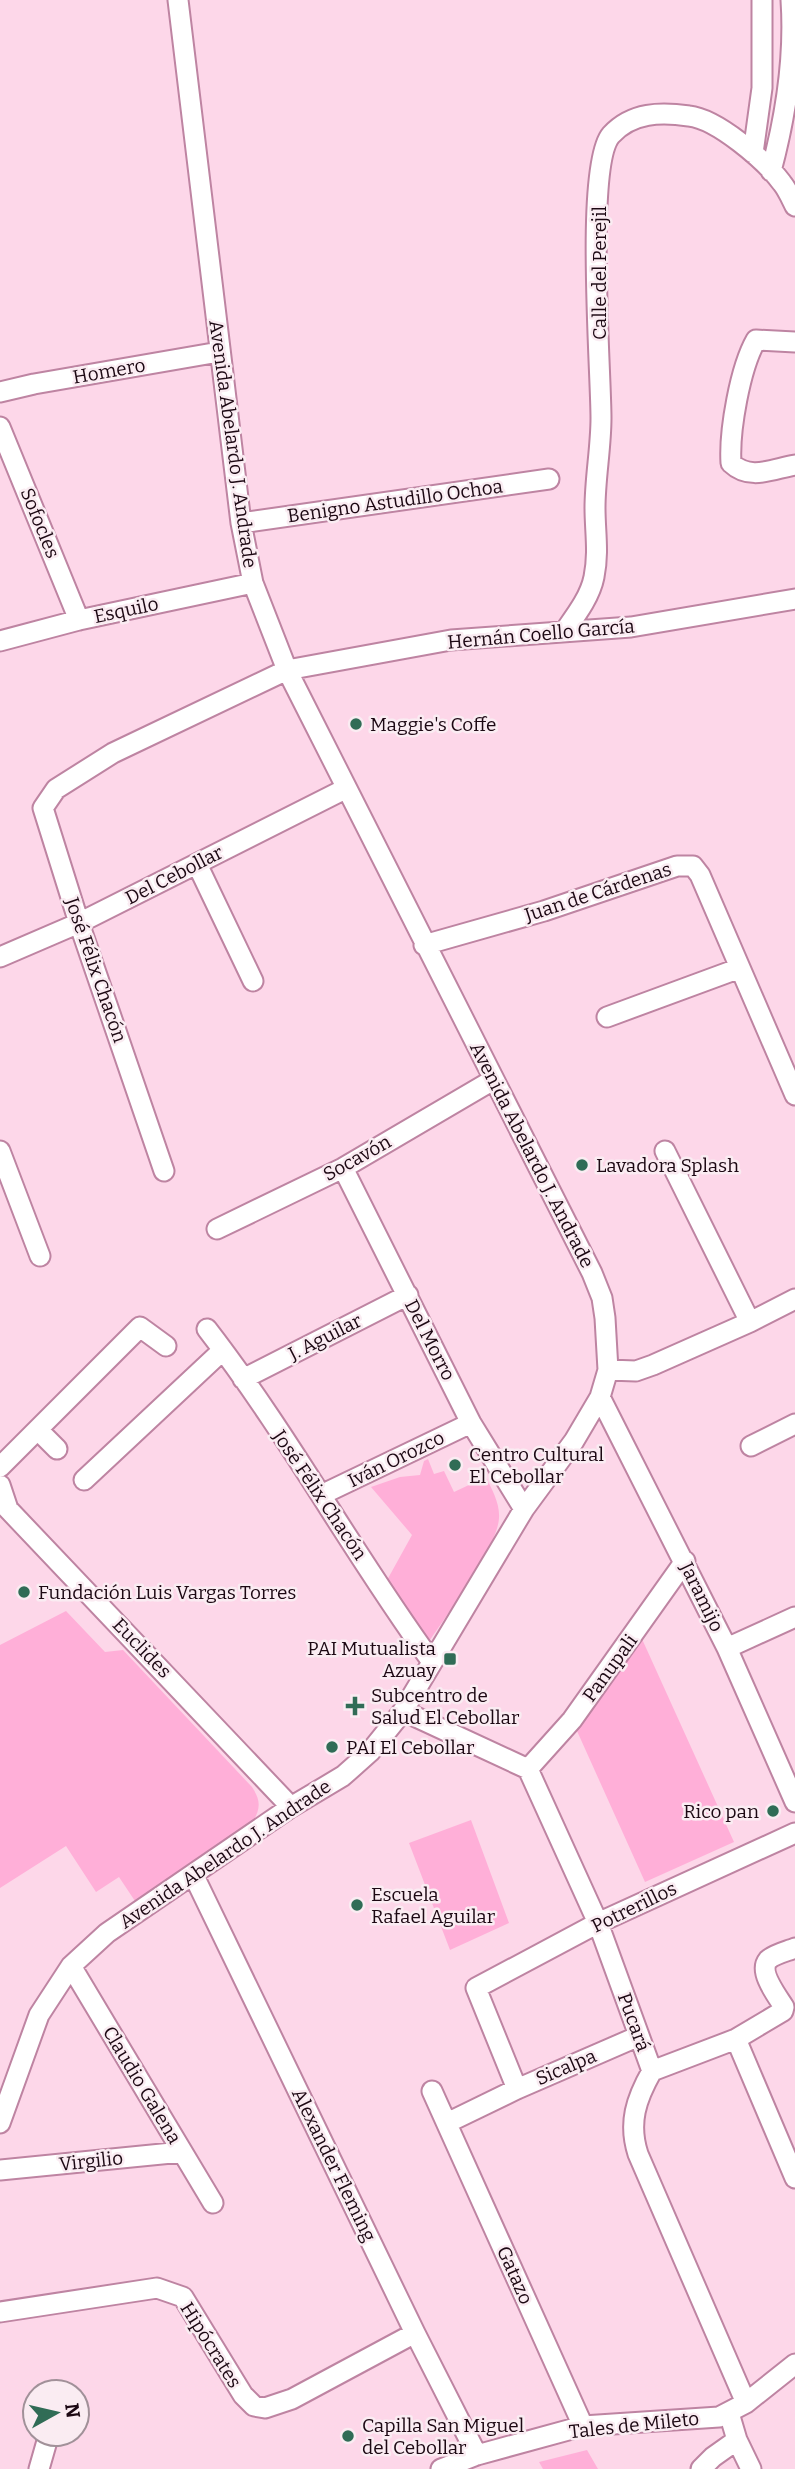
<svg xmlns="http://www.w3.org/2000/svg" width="795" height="2469" viewBox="0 0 795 2469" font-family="Bitter,serif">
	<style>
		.green { fill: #ffafd8 }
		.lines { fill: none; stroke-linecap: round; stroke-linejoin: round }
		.minor-casing { stroke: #be84a2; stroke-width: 23 }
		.minor { stroke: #fff; stroke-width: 19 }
		.poi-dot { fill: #306c56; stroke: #faecf2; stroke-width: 2.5 }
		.labels { text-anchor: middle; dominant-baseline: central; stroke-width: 5; stroke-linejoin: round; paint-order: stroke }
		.street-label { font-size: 19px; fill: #1c0813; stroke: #faecf2 }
		.poi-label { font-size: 19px; fill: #1c0813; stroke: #faecf2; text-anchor: start }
	</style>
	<rect width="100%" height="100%" fill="#fdd7e9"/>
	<path class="green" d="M428,1459l6,15 10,-3 10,21 32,-15c6,13 14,26 13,41 -1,28 -55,101 -73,128l-40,-64 26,-47 -41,-48 29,-10 20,-2 4,-14z
		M66,1611l39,41 18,-2 129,137c10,15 8,23 -1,38l-116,76 -16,-24 -23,15 -30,-46 -66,42v-243z
		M642,1639l92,203 -89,40 -68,-151z
		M471,1820l38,103 -59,27 -41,-107z
		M587,2450l11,19h-55l-4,-7z"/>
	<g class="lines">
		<g class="minor-casing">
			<path id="minor" d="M753,153l9,-65v-88
				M771,171c15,-56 24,-112 20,-171
				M795,342l-39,-2c-16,28 -27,91 -25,123 19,18 41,6 64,2
				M0,392l34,-8 185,-32
				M0,427l79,193
				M241,523l308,-44
				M564,632c12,-17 26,-35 30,-55 5,-25 1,-45 1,-69 0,-30 6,-60 6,-90 0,-48 -16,-253 10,-283 21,-23 50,-23 78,-19 28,3 76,44 93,67 5,6 9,15 13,23
				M0,641l79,-21 174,-37
				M197,864l56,117
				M424,945l120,-34 133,-45h16l7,9 95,220
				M0,957l79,-34 266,-134
				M607,1017l133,-49
				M0,1151l40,105
				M665,1151l85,171
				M343,1168l128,255 53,86
				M164,1171l-85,-248 -36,-115 13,-19 57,-36 174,-83 164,-30 180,-13 164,-28
				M217,1229l126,-61 150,-88
				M207,1329c82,106 146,225 225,333
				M608,1370l28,1 17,-6 97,-43 45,-23
				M243,1379l165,-84
				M600,1397l127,251 68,154
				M38,1430l19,19
				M751,1446l44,-22
				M0,1467l140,-140 26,19
				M84,1480l139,-130
				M0,1485l8,24 283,298
				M321,1495l150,-72
				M727,1648l68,-31
				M403,1711l125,58 70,154 54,148c-16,28 -24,52 -14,83l108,249
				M528,1769l44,-49 113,-159
				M193,1874l222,459 62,122
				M71,1966l142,237
				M736,2039l59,139
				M652,2071l84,-32 47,-28 1,-4c-6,-10 -26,-35 -16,-47 6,-6 20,-9 27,-12
				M517,2089l-41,-101 122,-65 197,-90
				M432,2091l151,335
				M0,2123l39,-108 32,-49 36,-33 184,-126 52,-31 27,-24 33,-41 121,-202 50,-68 26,-44 8,-27 -3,-52 -3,-20 -10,-25 -305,-603 -34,-87 -12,-60 -63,-523
				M447,2123l70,-34 122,-53
				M0,2170l182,-18
				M0,2312l157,-24 26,9 60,98 11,11 11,2 27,-9 123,-66
				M729,2413l8,27 14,29
				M39,2469l10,-35
				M441,2469l36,-14 106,-29 136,-9 27,-14 49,-39
				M701,2469l12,-12 24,-17"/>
		</g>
		<use href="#minor" class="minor"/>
	</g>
	<g class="poi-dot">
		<circle cx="356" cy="724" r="7"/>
		<circle cx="582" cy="1165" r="7"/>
		<circle cx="455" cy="1465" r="7"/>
		<circle cx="24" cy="1592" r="7"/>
		<rect x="443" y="1652" width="14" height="14" rx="3.5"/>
		<path d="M351.5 1695.5h7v7h7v7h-7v7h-7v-7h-7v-7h7z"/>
		<circle cx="332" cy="1747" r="7"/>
		<circle cx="773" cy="1811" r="7"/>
		<circle cx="357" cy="1905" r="7"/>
		<circle cx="348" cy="2436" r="7"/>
	</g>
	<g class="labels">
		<g class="street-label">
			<text transform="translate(599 273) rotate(-90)">Calle del Perejil</text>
			<text transform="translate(109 371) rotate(-10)">Homero</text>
			<text transform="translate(233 444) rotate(82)">Avenida Abelardo J. Andrade</text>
			<text transform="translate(395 501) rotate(-8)">Benigno Astudillo Ochoa</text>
			<text transform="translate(40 523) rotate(68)">Sofocles</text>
			<text transform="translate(126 610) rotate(-12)">Esquilo</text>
			<text transform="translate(541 634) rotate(-5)">Hernán Coello García</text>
			<text transform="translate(174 875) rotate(-27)">Del Cebollar</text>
			<text transform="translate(598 892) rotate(-18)">Juan de Cárdenas</text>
			<text transform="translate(96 970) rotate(71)">José Félix Chacón</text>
			<text transform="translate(532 1155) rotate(63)">Avenida Abelardo J. Andrade</text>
			<text transform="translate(357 1158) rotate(-29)">Socavón</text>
			<text transform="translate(325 1337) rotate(-27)">J. Aguilar</text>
			<text transform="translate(430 1340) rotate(63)">Del Morro</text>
			<text transform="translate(396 1459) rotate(-26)">Iván Orozco</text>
			<text transform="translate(320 1495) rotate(56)">José Félix Chacón</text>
			<text transform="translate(702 1597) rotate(64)">Jaramijo</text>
			<text transform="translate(142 1648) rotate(46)">Euclides</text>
			<text transform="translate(610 1668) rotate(-54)">Panupali</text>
			<text transform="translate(225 1854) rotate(-34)">Avenida Abelardo J. Andrade</text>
			<text transform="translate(634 1907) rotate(-26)">Potrerillos</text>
			<text transform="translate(634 2022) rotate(70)">Pucará</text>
			<text transform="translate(566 2067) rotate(-23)">Sicalpa</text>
			<text transform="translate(142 2085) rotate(59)">Claudio Galena</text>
			<text transform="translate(91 2161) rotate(-6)">Virgilio</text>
			<text transform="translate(334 2165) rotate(64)">Alexander Fleming</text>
			<text transform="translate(515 2275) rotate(66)">Gatazo</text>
			<text transform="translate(211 2345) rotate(58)">Hipócrates</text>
			<text transform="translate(634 2425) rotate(-6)">Tales de Mileto</text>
		</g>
		<g class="poi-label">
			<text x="370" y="724">Maggie's Coffe</text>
			<text x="596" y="1165">Lavadora Splash</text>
			<text x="469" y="1454">Centro Cultural<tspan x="469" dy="22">El Cebollar</tspan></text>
			<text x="38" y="1592">Fundación Luis Vargas Torres</text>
			<text x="436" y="1648" text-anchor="end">PAI Mutualista<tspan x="436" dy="22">Azuay</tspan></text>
			<text x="371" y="1695">Subcentro de<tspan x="371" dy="22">Salud El Cebollar</tspan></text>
			<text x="346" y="1747">PAI El Cebollar</text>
			<text x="759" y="1811" text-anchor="end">Rico pan</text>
			<text x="371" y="1894">Escuela<tspan x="371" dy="22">Rafael Aguilar</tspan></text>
			<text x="362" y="2425">Capilla San Miguel<tspan x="362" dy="22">del Cebollar</tspan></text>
		</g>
	</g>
	<g transform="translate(56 2413) rotate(82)"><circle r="33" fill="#faecf2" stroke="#a19199" stroke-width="2"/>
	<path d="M0-5L12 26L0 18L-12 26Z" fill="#306c56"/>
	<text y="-10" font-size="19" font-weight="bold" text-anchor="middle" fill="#1c0813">N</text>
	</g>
</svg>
